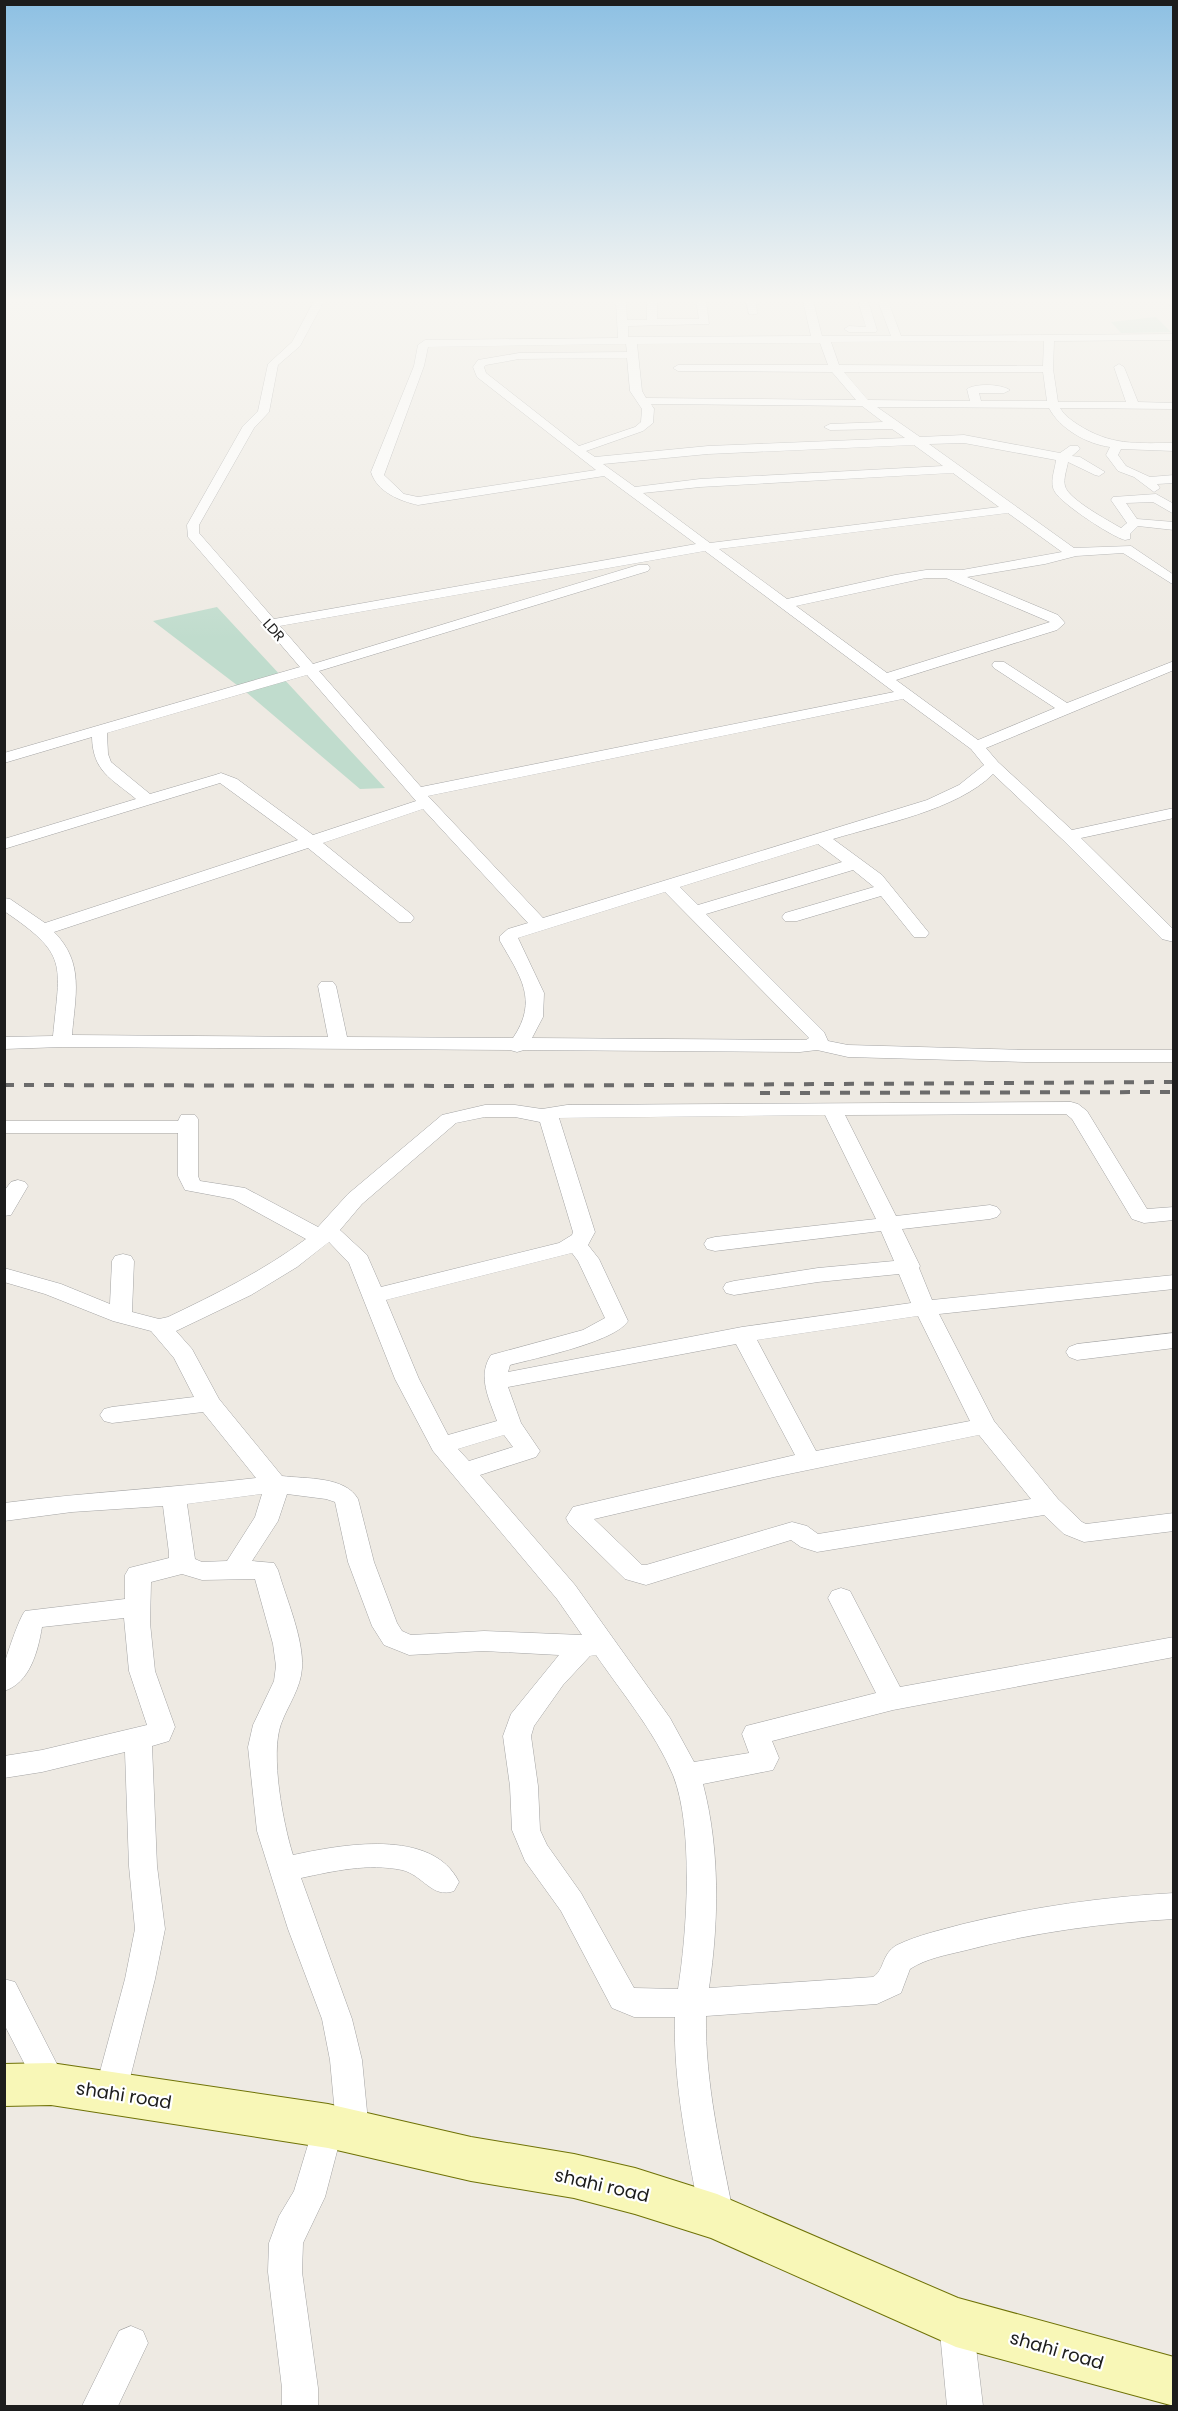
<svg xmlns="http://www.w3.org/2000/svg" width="1178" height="2411" viewBox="0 0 1178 2411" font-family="Poppins,sans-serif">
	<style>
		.wetland { fill: #c0dccd }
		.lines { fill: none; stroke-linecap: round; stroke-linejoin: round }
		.street-casing { stroke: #a4a4a4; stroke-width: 1 }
		.secondary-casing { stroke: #6f7207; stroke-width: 2 }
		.street { fill: #fff; fill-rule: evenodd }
		.secondary { fill: #f8f7b7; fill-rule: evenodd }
		.rail { stroke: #6b6b6b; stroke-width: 4; stroke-dasharray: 10 10; stroke-linecap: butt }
		.labels { text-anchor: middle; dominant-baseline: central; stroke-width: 4.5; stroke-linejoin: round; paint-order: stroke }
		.far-street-label { font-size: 14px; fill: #1d1d1d; stroke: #fff }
		.near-street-label { font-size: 18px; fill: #1d1d1d; stroke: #fff }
	</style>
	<rect width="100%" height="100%" fill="#eeeae3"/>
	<path class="wetland" d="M1156,317l15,15 -50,1 -10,-11z
		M217,607l168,181 -25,1 -114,-97 -93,-71z"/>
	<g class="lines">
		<g class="street-casing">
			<path id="street" d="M314,301h10l-24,45 -22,19 -9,47 -15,16 -55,97v8l75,86 422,-75 -92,-68 -186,29c-18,-4 -41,-13 -47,-33l43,-106 4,-21 7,-5 193,-2 -2,-37h10l1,19h20v-19h10v18h42l-3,-18h10l3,23 -81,2v11l183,-1 -8,-35h10l9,35h69l-13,-35h10l13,35 273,-2v6l-120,1 -1,28 5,33h68l-12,-35 5,-3 5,3 14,35 36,1v6l-114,-1c5,8 10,11 17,16 34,22 58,19 97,19v8l-53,-2 -3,6 8,11 24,11 24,-2v8l-17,1 3,4 -6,4 -20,-15 -16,-6 -12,-16 4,-8c-23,-3 -50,-18 -61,-39l-172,-1 43,30 44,-2 96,18 10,-7h8l2,3 -8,7 8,1 25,15 -6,4 -4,-1 -27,-13c-1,7 -5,17 -3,24 3,13 44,35 56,42l6,-5 -16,-23 2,-3 43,-3 18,10v10l-21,-12 -27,1 11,16 37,3v8l-36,-4 -8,8v5l-5,1c-13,-3 -63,-36 -70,-48 -6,-9 0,-22 1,-32l-92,-17 -35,1 145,104 57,-2 43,29v10l-51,-32 -47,3 -31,8 -78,13 91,38 7,8 -8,7 -161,50 82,60 77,-32 -61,-40 -2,-3 2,-3h10l63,41 107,-42v9l-188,78 12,14 74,68 102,-22v10l-93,20 93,92v12l-12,-3 -99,-99 -70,-66c-36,36 -111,50 -160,65l49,36 47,58 -3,4h-12l-33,-41 -84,25h-12l-3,-4 3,-4 89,-26 -21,-17 -147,44 118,118 4,9 20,4 178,5h148v12h-148l-178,-5 -31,-7 -17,2 -276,-2 -7,2 -7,-2 -448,-3 -58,2v-12l49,-1c7,-73 16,-81 -49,-125v-13l6,1 35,24 253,-83 -78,-57 -216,66v-10l132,-40c-25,-21 -43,-27 -44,-62l-88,26v-10l296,-86 -112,-130 -1,-12 56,-99 15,-15 10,-47 24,-22zM1044,341l-1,25 -204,-1 -8,-23zM820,343l8,22h-150l-5,3 5,3 154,1 24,28 -210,-2 -4,-7 -5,-47zM626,344l1,8 -108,1 -41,7 -5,7 4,10 119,93 -178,27 -14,-3 -20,-19 40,-109 4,-19zM627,358l3,33 12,18 -1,13 -6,5 -56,19 -93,-73 -2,-6 2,-2 33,-6zM844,372h199l4,29h-66l-2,-8h25l6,-3c-9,-6 -34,-7 -43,-1l3,12 -102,-1zM651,404l211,2 21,16 -53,2 -6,3 6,3 62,-1 13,9 -197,8 -113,11 -9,-6 57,-20 10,-8 1,-14zM914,445l29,21 -243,13 -65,8 -32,-23 105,-10zM953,473l46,34 -289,36 -67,-50 57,-6zM1008,513l54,39 -100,18h-36l-31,5 -108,24 -68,-50zM705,551l189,141 -473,95 -102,-116 329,-100 2,-3 -2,-3h-10l-325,99 -33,-38zM926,578h20l104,44 -163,51 -91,-67zM307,675l109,126 -103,34 -76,-56 -16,-6 -6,2 -65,19 -39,-32 -3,-8 -1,-21zM903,699l68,50 13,16 -25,20 -32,15 -384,118 -115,-122zM423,809l105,114 -20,6 -8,7v5c20,35 39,59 13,97l-166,-1 -11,-51 -3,-4h-12l-3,4 10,51 -256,-2c3,-39 13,-72 -18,-103l254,-84 91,74h12l3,-4 -3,-4 -88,-71zM818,844l24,18 -144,43 -18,-18zM665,892l144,146 -3,2 -274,-2 11,-21 1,-24 -26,-55z
				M746,301h10l1,13h-8z
				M858,301h10l9,29 -1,2h-27l-5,-3 5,-3 17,1z
				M1167,301h7v6l-4,-1z
				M1071,1102l7,2 9,7 60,98 27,-2v13l-30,3 -12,-4 -60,-100 -6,-5 -221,1 51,101 94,-11 7,2 4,5 -4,5 -7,2 -88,10 18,37 -1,2 13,32 242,-25v14l-235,25 55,107 64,78 24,23 4,2 88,-11v18l-90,11 -20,-8 -20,-19 -227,37 -16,-5 -10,-7 -145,45 -21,-6 -56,-55 -3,-6 7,-11 222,-52 -59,-111 -228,43 13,36 19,28 -4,6 -56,18 95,110 95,133 24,44 55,-9 -7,-19 4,-8 130,-33 -48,-95 4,-7 9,-3 9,3 50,96 274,-50v20l-281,53 -121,31 7,17 -6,12 -70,14c17,65 16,137 6,204l164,-11c12,-7 8,-23 24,-32 21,-10 44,-15 66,-21 69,-17 139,-27 211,-31v26c-70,4 -139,13 -207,31 -20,5 -40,8 -57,19l-9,24 -24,11 -171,12c-1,68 15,134 28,201l-5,11 -12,5 -12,-5 -5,-11c-12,-66 -27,-132 -25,-200h-41l-22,-9 -51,-97 -36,-50 -13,-31 -2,-44 -7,-50 8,-22 48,-59 -75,-4 -75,4 -25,-10 -12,-19 -24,-64 -13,-60 -9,-3 -39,-5 -9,27 -26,40 22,2 4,7c8,28 26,69 24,98 -1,20 -14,37 -21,56 -11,31 2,99 12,131 47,-10 139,-28 166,27l-5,9c-22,8 -31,-16 -52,-21 -34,-7 -68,1 -101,8l51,141 10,41 7,72 -5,11 -11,4 -13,-7 -15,57 -22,46 -1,29 16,116v18h-36v-18l-14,-116 1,-29 10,-27 15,-25 23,-76 11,-4 7,3 -5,-54 -8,-41 -34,-90 -31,-98 -9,-84 5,-22 21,-44 2,-15 -3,-22 -18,-65 -53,1 -20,-6 -31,8 -1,41 5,48 20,56 -6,14 -17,5 5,120 8,63 -10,50 -29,115 -5,10 -11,5 -11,-5 -5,-10 31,-115 10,-50 -6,-63 -4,-114 -83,20 -38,6v-22l38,-6 105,-25 -18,-54 -5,-53 -82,9c-4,24 -12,56 -38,64 0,-8 -1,-17 0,-25 2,-9 15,-48 21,-55l100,-12v-24l4,-7 40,-10v-5l-6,-47 -91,6 -68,9v-18c84,-11 168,-15 252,-25l-53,-66 -91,11 -8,-2 -4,-6 4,-6 8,-2 82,-10 -20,-39 -23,-27 -38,-10 -68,-27 -41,-12v-14l57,16 49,20 2,-43 3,-5 8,-2 8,2 3,5 -2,51 27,7 9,-2c48,-23 95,-46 138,-78l-73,-40 -48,-9 -7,-14v-43h-174v-12h174l3,-6h14l3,4v57l2,5 45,7 73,39 30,-33 94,-79 43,-10h30l27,4 25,-4zM825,1115l51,104 -161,18 -8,2 -3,5 3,5 8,2 166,-20 13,30 -76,7 -84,13 -8,2 -3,5 3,5 8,2 84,-13 81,-8 12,29 -169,24 -234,45 2,-7c26,-7 105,-23 118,-44l-29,-62 -11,-14 7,-13 -36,-114zM485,1117h30l25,5 33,110 -1,3 -13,8 -178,44 -14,-32 -27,-25 22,-26 94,-81zM329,1242l20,21 46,116 38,72 124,148 25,36 -98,-4 -73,4 -9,-4 -5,-8 -23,-61 -16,-63c-13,-23 -52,-20 -76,-23l-63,-77 -27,-50 -16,-18 75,-36 46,-28zM572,1253l6,8 27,57 -22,12 -92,25c-14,21 -2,44 6,66l-49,14 -29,-56 -33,-79zM918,1316l52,105 -154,30 -59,-111zM504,1435l9,12 -44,14 -11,-12zM979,1435l52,64 -213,35 -11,-8 -15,-4 -146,43h-4l-48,-46 180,-42zM262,1494l-7,23 -28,44 -25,1 -7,-3 -8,-55zM596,1655c26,38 59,77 77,120 21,52 14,159 5,214l-44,-1 -53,-95 -34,-48 -7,-15 -2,-44 -7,-50 3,-10 29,-41 27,-29z
				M18,1180l7,2 3,4 -17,29 -7,1v-25l7,-9z
				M1174,1333v15l-97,12 -8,-3 -3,-5 3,-5 8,-3z
				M4,1979l11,3 47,92 5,10 -5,10 -11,5 -11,-5 -36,-70z
				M956,2305l12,5 5,12 10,84h-36l-8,-84 5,-12z
				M131,2326l12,5 5,12 -30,63h-36l37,-75z"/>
		</g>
		<g class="secondary-casing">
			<path id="secondary" d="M51,2063l277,41 143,33 103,17 61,14 82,26 241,104 216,59v49l-218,-59 -245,-109 -76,-24 -61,-16 -103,-17 -143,-33 -277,-43 -47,1v-42z"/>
		</g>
		<use href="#street" class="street"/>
		<use href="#secondary" class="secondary"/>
		<path class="rail" d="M4,1085l483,1 687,-4
			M760,1093l414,-1"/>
	</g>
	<linearGradient id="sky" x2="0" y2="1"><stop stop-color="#8dc0e3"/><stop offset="0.47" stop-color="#f7f6f2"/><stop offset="1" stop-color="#f7f6f2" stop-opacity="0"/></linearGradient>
	<rect width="1178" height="639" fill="url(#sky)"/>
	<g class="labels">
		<g class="far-street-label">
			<text transform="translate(274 630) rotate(48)">LDR</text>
		</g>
		<g class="near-street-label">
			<text transform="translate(124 2095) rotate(9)">shahi road</text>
			<text transform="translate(602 2185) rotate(13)">shahi road</text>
			<text transform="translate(1057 2350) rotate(16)">shahi road</text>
		</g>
	</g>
	<rect width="1178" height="2411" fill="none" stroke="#1d1d1d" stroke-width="12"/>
</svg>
